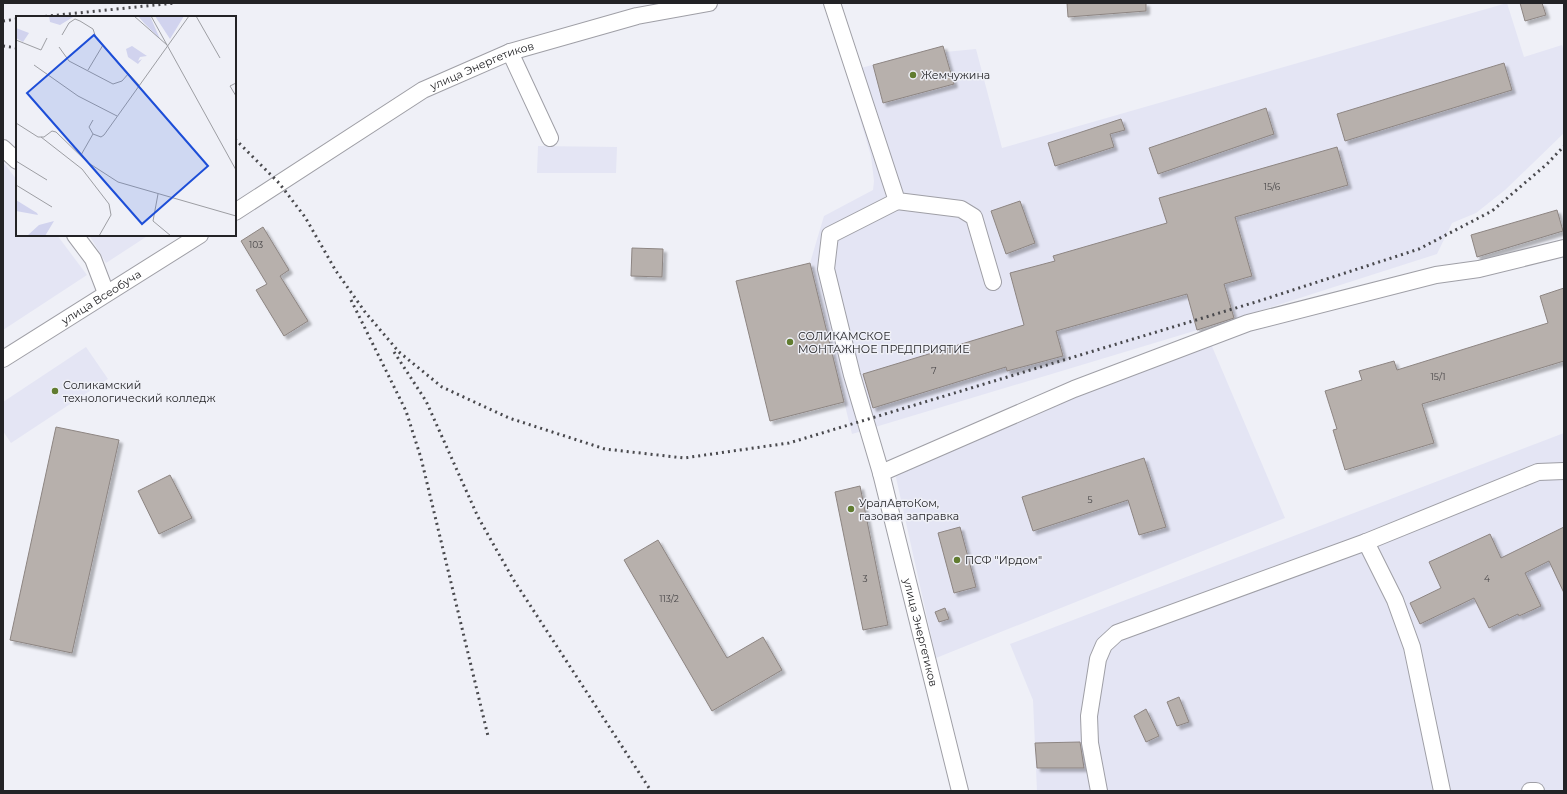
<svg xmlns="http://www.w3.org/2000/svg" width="1567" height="794" viewBox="0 0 1567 794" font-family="Montserrat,sans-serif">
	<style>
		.built { fill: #e4e5f4 }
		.building { fill: #b7b0ac; stroke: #8d8582; filter: url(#shadow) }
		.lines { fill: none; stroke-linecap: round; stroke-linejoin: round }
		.minor-casing { stroke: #9f9fa6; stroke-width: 18 }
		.minor { stroke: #fff; stroke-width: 16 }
		.rail { stroke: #49494d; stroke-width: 3; stroke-dasharray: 2 4; stroke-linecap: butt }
		.poi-dot { fill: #617c30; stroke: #eff0f7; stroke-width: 1.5 }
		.labels { text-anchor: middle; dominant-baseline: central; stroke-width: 3; stroke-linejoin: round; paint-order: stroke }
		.number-label { font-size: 9px; fill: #484648 }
		.street-label { font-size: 11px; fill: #232326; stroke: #eff0f7 }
		.poi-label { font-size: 11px; fill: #232326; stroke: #eff0f7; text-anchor: start }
		.inset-road { fill: none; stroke: #9d9ea3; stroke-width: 1 }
		.view { fill: #1d4ed8; fill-opacity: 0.15; stroke: #1d4ed8; stroke-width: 2 }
		.inset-edge { fill: none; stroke: #232326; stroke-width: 2 }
	</style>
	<defs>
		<filter id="shadow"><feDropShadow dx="3.5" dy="3.5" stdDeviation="1" flood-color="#0004"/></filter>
	</defs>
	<rect width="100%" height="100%" fill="#eff0f7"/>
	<path class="built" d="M1507,3l17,54 38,-12 2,7v81l-59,57 -29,23 -24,10 -15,31 -203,65 -382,115 -42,-171 14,-47 49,-26 1,-9 -3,-25 -25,-84 97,-26 2,6 31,-3 26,99z
		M538,146l79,1 -1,26h-79z
		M3,162l14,18v55h40l30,40 -84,55z
		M89,235h60l-43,28z
		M1208,337l77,181 -349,140 -41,-185z
		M86,347l22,32 -97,64 -8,-12v-29z
		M1564,433v358h-527l-4,-91 -23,-56z"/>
	<path class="building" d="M1067,3h79v8l-78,6z
		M1520,3h22l4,12 -21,6z
		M943,46l11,38 -71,19 -10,-38z
		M1504,63l8,27 -167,51 -8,-27z
		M1266,108l8,26 -116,40 -9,-26z
		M1121,119l4,11 -15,4 4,13 -59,19 -7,-23z
		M1337,147l11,38 -113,32 17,59 -28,8 10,34 -37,12 -10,-36 -131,37 7,25 -56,15 -1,-4 -133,41 -10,-34 161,-49 -14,-52 45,-12 -2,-5 114,-33 -8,-25z
		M1020,201l15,42 -29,11 -15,-43z
		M1557,210l6,21 -86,26 -6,-22z
		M263,227l26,43 -9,6 28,45 -24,15 -28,-46 11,-6 -26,-43z
		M632,248l31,1 -1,28 -31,-1z
		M810,263l34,139 -74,19 -34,-140z
		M1564,288v73l-142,43 12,39 -89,27 -12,-40 4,-1 -12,-38 37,-11 -3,-9 35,-10 3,9 151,-47 -8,-27z
		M56,427l63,13 -47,213 -62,-13z
		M1144,458l22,69 -27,8 -11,-35 -95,31 -11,-34z
		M170,475l22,43 -33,16 -21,-43z
		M860,486l28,139 -25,5 -28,-138z
		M960,527l16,60 -22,6 -16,-60z
		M1564,527v66l-15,-32 -24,12 16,33 -22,10 -1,-2 -29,14 -15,-30 -54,26 -10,-21 31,-15 -12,-26 61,-28 11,24z
		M658,540l69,118 36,-21 19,33 -70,41 -88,-151z
		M945,608l4,11 -10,3 -4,-10z
		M1179,697l10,25 -12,4 -10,-24z
		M1146,709l13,27 -13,6 -12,-26z
		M1080,742l4,26h-47l-2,-25z"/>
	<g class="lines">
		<g class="minor-casing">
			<g id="minor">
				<path d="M832,3l65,198 64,8 13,8 19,65"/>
				<path d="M510,52l40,86"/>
				<path d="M3,148l14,13"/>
				<path id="s1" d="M897,201l-67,34 -4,34 26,106 29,98 79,318"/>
				<path id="s2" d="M235,212l188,-122 87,-38 127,-36 72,-13"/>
				<path d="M75,235l18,24 13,34"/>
				<path id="s3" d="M3,359l197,-124"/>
				<path d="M881,473l193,-84 174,-66 188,-48 43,-6 85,-21"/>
				<path d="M1366,542l29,58 17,47 30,144"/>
				<path d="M1099,791l-9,-48 -1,-27 9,-57 6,-14 13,-12 249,-91 172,-70 26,-1"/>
				<path d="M1530,791h6"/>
			</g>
		</g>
		<use href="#minor" class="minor"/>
		<path class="rail" d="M39,17l136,-14
			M3,21l14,-2
			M3,46l14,2
			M235,139l44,44 26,34 31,54 29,41 34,40 43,35 67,31 96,31 79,9 105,-15 470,-142 160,-52 73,-38 55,-47 17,-18
			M351,300l55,111 15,47 67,278
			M394,352l32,49 52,116 35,62 138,212"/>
	</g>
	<g class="poi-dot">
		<circle cx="913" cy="75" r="4"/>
		<circle cx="790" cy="342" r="4"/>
		<circle cx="55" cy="391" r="4"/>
		<circle cx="851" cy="509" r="4"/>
		<circle cx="957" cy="560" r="4"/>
	</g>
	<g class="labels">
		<g class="number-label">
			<text x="1272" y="186">15/6</text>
			<text x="256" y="244">103</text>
			<text x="934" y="370">7</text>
			<text x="1438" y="376">15/1</text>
			<text x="1090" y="499">5</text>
			<text x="865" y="578">3</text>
			<text x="1487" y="578">4</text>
			<text x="669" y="598">113/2</text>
		</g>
		<g class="street-label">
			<text stroke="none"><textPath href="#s2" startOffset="288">улица Энергетиков</textPath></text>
			<text stroke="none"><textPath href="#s3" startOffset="116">улица Всеобуча</textPath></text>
			<text stroke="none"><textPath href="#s1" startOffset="485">улица Энергетиков</textPath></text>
		</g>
		<g class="poi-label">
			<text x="921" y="75">Жемчужина</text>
			<text x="798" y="336">СОЛИКАМСКОЕ<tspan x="798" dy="13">МОНТАЖНОЕ ПРЕДПРИЯТИЕ</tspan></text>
			<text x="63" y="385">Соликамский<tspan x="63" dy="13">технологический колледж</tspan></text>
			<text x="859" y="503">УралАвтоКом,<tspan x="859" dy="13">газовая заправка</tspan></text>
			<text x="965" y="560">ПСФ "Ирдом"</text>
		</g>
	</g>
	<g transform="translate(16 16)">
		<rect width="220" height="220" fill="#eff0f7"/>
		<path d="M33,0h23l1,1 -13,8 -10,-3zM122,0h12l10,23 -16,-16zM139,0h29l-14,23zM0,12l13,5 -6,9 -7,-4zM116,30l15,10 -7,1 -2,4 4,-2 -4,5 -10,-7 -2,-8zM0,184l21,13 1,2 -22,-4zM38,205l-9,15h-18l12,-11z" fill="#d1d3ee"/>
		<path class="inset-road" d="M118,0l33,29M135,0l85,154M180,0l24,42M46,19l7,-12 6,-4 5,2 13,8 3,9 43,47M0,24l25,10 6,-12M43,31l10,14 44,23 9,-3 7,-8M18,49l44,31 39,20M72,54l15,-25M220,67l-6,3 6,10M0,107l22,14h6l8,-6 4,1 31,30 31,20 118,34M77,118l8,3 3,-2 85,-119M25,121l41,32 27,35 2,11 -12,21M65,139l12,-21 -4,-7 4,-7M0,145l31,19M0,169l36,22M142,178l-5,27 18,15"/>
		<path class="view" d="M78,19l114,131 -66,58 -115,-131z"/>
		<rect width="220" height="220" class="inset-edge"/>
	</g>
	<rect width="1567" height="794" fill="none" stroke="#232326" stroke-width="8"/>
</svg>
